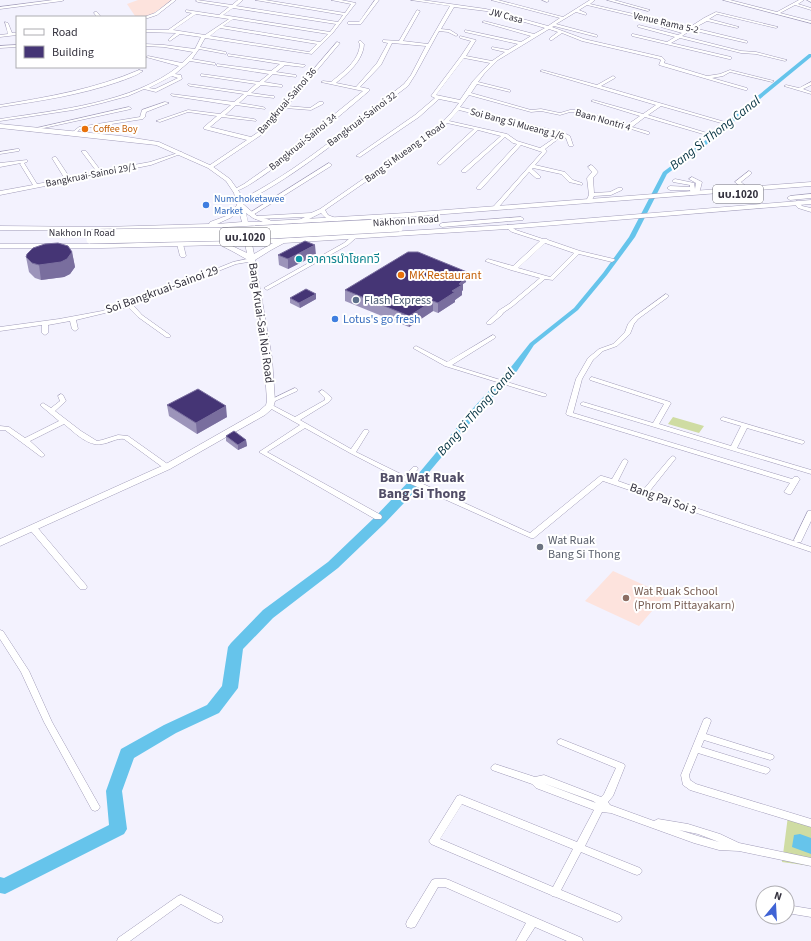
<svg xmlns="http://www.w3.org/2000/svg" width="811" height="941" font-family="'Source Sans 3','Noto Sans Thai',sans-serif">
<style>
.education{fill:#fde3dd}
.green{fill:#cfdca3}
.water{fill:#66c4eb}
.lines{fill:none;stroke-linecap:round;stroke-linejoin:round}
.canal{fill:#66c4eb;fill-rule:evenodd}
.river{fill:#66c4eb;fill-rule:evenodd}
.minor-casing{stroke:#a19cb9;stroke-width:1}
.major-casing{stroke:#a19cb9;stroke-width:1}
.minor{fill:#fff;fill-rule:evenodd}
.major{fill:#fff;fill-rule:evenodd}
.major-bridge-casing{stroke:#a19cb9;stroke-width:8;stroke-linecap:butt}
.major-bridge{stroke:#fff;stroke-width:7}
.wall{fill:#9c94ba}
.shaded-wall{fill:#796e9e}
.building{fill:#453575;stroke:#796e9e}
.food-dot{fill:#e8710a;stroke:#fff;stroke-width:1.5}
.shop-dot{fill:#3f7fe0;stroke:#fff;stroke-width:1.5}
.culture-dot{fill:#0f9aa8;stroke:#fff;stroke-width:1.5}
.service-dot{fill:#5c6f8a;stroke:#fff;stroke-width:1.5}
.worship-dot{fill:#6b7280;stroke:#fff;stroke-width:1.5}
.education-dot{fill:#8d6e63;stroke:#fff;stroke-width:1.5}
.labels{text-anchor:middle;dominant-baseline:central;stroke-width:4;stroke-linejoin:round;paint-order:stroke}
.far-street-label{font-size:10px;fill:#34323e;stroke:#fff}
.far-food-label{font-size:10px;fill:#c56008;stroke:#fff;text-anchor:start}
.far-shop-label{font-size:10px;fill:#366cbe;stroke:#fff;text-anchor:start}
.shield{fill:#fff;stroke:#717078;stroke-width:1}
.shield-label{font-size:11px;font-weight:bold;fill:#34323e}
.culture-label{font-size:12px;fill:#0d838f;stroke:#fff;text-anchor:start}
.food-label{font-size:12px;fill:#c56008;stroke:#fff;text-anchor:start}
.street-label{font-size:12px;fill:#34323e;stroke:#fff}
.service-label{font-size:12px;fill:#4e5e75;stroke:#fff;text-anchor:start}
.shop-label{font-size:12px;fill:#366cbe;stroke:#fff;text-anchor:start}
.worship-label{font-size:12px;fill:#5b616d;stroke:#fff;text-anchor:start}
.education-label{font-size:12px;fill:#785e54;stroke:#fff;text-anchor:start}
.water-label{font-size:13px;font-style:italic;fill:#043241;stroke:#fff}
.quarter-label{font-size:14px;font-weight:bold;fill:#514d66;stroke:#fff}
</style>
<rect width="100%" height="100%" fill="#f3f2fe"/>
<path class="education" d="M138 0H173L151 15 142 17 135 16 127 4Z
M613 571 666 595 639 626 585 601Z"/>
<path class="green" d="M673 417 704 426 699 433 668 424Z
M788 816 811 822V866L782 862Z"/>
<path class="water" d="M800 834 811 838V854L792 847 794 835Z"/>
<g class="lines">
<path class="canal" d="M809 54H811V57L743 113 722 133 667 174 635 237 607 275 578 310 534 345 517 371 481 410 420 483H414L413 481 414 479 475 406 511 367 530 343 574 308 603 273 629 237 663 172 718 131 739 111Z"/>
<path class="river" d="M417 477 422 478 424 481 422 484 385 523 338 568 273 618 243 649 238 688 219 713 176 733 134 758 122 791 127 829 124 834 11 891 5 894 0 893V877L4 878 109 825 106 791 121 749 164 725 207 705 222 686 228 647 231 643 263 610 328 562 375 517 412 478Z"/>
<g class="minor-casing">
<path id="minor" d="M53 0H64L62 1 0 9V7Z
M172 0H176L157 15 145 19V17H144L155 13Z
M197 0 232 5 238 0H243L236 6 338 22 343 15 255 0H265L345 13 351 4 331 0H341L356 3 332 34 312 54 205 38 200 47 226 52V54L199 49 192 59 215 63V65L190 61 175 74 181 75 182 79 156 92 144 89 128 96 102 103 73 110 0 121V119C57 110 133 103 179 66L146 57 148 56 182 63 193 52 164 47 145 46V44L164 45 195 49 201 37 180 34 170 41 168 40 169 39 176 33 145 32V30H168L192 13 186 12V10L219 15 229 7 198 2 196 1ZM233 8 336 24 330 32 223 15ZM196 14 229 19 205 35 173 30ZM233 19 328 34 320 42 223 26ZM220 28 317 44 309 52 210 36ZM172 76 178 78 155 89 149 88Z
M375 0H379L361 24H348V22H359Z
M411 0H422L486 9 548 26 560 18 491 0H498L563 17 590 0H595L590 4 690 27 704 18 716 12 778 27 776 28 717 14 709 19 739 27 737 28 707 21 694 28 747 41V43L691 30 682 36 741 51 756 52 787 60 785 61 756 54 741 53 680 38 671 43 731 57V59H729L632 36V34H633L667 42 675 37 638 27 637 26 639 25 678 35 682 33 661 27 663 26 685 31 687 29 587 5 579 10 586 13V15L576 12 556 24 597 35V37L554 26 552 27 584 39 662 57 665 60 664 63 707 76 720 74 730 70 774 81 772 82 730 72 723 76 712 78 747 88V90H745L659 65 661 60 659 59 582 41 562 33 552 40H550V38L558 32 549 29 498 60 484 74 478 82 510 90V92L477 84 471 93 531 110 541 109 560 113 570 110H578L627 125 640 116 591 101 593 100 643 114 656 105 540 71 542 70 597 85 613 76 615 77V78L601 86 725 122 721 123 661 106 648 115 707 133 703 134 645 117 632 127 649 132V134H647L578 112H570L560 115 541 111 531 112 469 95 460 107 564 133 570 136 573 145V146H569L566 138 562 136 545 149 547 151 535 165 565 172 573 180 582 183V185L569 182 561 174 533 168 532 169 540 176V178H536L529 172 497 209H493V207L542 152 521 145 481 189H477V187L517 144 513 143 505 137 466 172H462V170L501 136 478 130 440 165 437 163 438 162 474 129 447 123 442 129 325 210 328 215 338 219V221C331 222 325 218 321 213L299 224 296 222 297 221 305 217 255 219 254 218 257 216 311 213 320 209 438 127 452 112 459 103 439 99 419 117 360 157 356 156 415 115 435 98 431 96 461 56 471 41 460 38V36L476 40 466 56 492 61 505 52 492 49V47L508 50 518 44 465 32V30L521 42 531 36 482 22 484 21 534 34 545 28 486 11 454 7 441 29 450 30 458 35 456 36 448 32 439 31 415 75 408 86C355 126 301 174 242 203H238V201C297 172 352 124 404 84L411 75 426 46 392 43 381 65 360 87 369 89V91C350 107 251 192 234 191L233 190 244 184 278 160 363 91 321 82 323 81 331 82C343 72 359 61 360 44L358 42 359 41H361L364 44C363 61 348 73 336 83L356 87 377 63 388 43 383 42V40L399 41 417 10 420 11 403 41 428 44 450 6ZM464 58 490 63 473 81 460 100 436 95ZM459 110 559 135 540 148 517 141 507 134 449 121Z
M542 0H548L549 1 547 2Z
M607 0H614L650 10 648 11Z
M723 0H730L777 12 799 0H804L798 4 811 8V10L795 5 780 13 811 21V23Z
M807 0H811V2Z
M95 12H97L101 17H97L94 13Z
M5 22 8 23 12 33H17V35L0 37V35L8 34Z
M337 42 340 43 287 106 310 108 319 102H323V104L311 110 285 108 264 133 212 168 207 167 247 140 204 129V127L217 116 188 112 160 122 156 121 188 110 220 114 231 105 173 96 171 95V94L234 102 244 94 190 86 188 85V84L247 92 256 84 203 76H201V74L259 82 269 74 219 66H217V64L271 71 280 64 230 56H228V54L305 65V66L303 67 285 65 276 72 296 75V77L273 74 264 82 282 85V87L261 85 251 93 272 96H274V98L248 95 239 103 263 107 265 108V109L236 105 225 115 254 119 256 120V121L222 117 210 127 251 137 260 131Z
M17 45V47L0 48V46Z
M139 70 143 71C136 76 126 79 118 82 80 95 40 101 0 107V105C48 97 95 89 139 70Z
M811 82V85L803 89 811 92V94L784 86 786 85 799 88Z
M165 102 169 103 146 112 145 117 143 119 80 129 74 135 70 134 79 127 140 117 142 110Z
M129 107 131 108V109L30 131 28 130Z
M17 149H19V151L0 154V152Z
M82 151H86L101 171 150 162 181 152 183 153 151 165 0 195V191L33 185 20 164 21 163 0 167V163L27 160V162L24 163 37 184 65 179 52 158 54 157H56L70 178 97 172 82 152Z
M329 163 332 165 331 166 253 215H249L248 214Z
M591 165 593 166 598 172 593 178 594 193 610 192 618 188H622V190L611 195 594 196 591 202H587L586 201 589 195 587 178 592 172 588 167Z
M749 171 751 172V174L741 182 749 189 746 191 735 182Z
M692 177 702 182 699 194H691L690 190H670L667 188 670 186 690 187V185L673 182 672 181 675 179 694 183 695 189 696 183 689 179Z
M797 201 799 202 802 206 811 208V212L798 208 794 203Z
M508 225 516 230 543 239H547L548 240 580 251 614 259 615 260 612 262 579 254 553 280 545 279 513 306 503 313 502 315 491 324H487L486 323 487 322 497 313 498 311 509 304 540 278 511 270 485 261 488 259 513 266 540 241 512 232 505 227ZM545 243 574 253 550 277 518 268Z
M355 234 358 236 348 245 269 289 267 290 264 288 344 243Z
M180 242 183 244 186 256 185 257H181L180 256 177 244Z
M252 258 254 259V261L236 264 133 305 142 315 170 335 171 336 170 337H166L138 317 128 307 105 313 76 320 78 329 75 331 72 329 70 321 48 325V333L45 335 42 333V325L0 331V327L59 319 102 311 146 297 233 262Z
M666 294 669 296 668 297 638 319 634 324 630 334 617 346 603 351 593 360 582 379 573 413 792 479 794 477H798L800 479 791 494H788L784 492 790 483 567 415 566 414 576 379 588 358 599 349 613 344 625 332 628 324 634 317Z
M493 335 495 336 496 337 495 338 452 365 546 394 547 395 546 396H542L445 366 413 348 416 346 418 347 447 362Z
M592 377 670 402 671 403 659 424 731 446 741 426 721 420 720 419 723 417 804 441 805 442 804 443 802 444 747 428 737 448 811 470V474L581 405 580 404 583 402 653 423 664 404 590 380 589 379 590 378Z
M295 388 297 389 298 390 297 391 273 402H269L268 401Z
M322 390 324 391 332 398 329 402 300 420 351 449 364 430H368L369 431 356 452 405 476 413 467H417L418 469 410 478 530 533 600 476H602L612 479 623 460 625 459 628 461 618 481 643 490 671 457 673 456 676 458 649 492 811 547V552L603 481 534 538H531L404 481 350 453 305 428 267 452 381 515 382 517 381 519H375L259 452 300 425 268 407 267 406 268 405H272L295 417 325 400V398L319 392Z
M61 394 63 395 66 401 55 411 81 431 97 441 102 440 118 435 128 436 169 465 170 467 169 469H165L124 439C116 438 110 443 102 444 88 447 74 432 64 424L30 441 44 454 45 455 42 457 40 456 5 430H0V426L9 427 25 438 59 421 40 405 43 403 51 408 60 401 58 396Z
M808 511H811V521L801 542H795L794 540Z
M30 526H36L86 585 87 587 86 589H80L30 530 29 528Z
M0 630 3 631 29 671 52 722 100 807 98 810 95 811 92 810 44 722 21 672 0 639Z
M707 718 710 719 711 721 706 734 773 755 774 757 773 759 770 760 704 740 701 747 769 768 770 770 769 772 766 774 698 753 689 775 690 780 696 784 811 819V827L690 790 683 785 681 775 703 721 704 719Z
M561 739 624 764 625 766 613 796 608 802 610 805 654 821 658 819 688 824 720 834 739 843 811 858V866L739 851 719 850 694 843 611 813 602 812 585 846 640 868 642 871 640 874 637 875 634 874 581 852 561 890 620 915 622 918 620 921 617 922 556 897 552 896 551 895 431 844 429 841 431 838 457 796 460 795 577 842 594 810 536 788 532 784 492 770 491 768 492 766 495 764 535 777 544 775 601 797 604 794 616 768 558 744 557 742 558 740ZM543 783 593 801 596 803ZM462 804 573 849 553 887 440 839ZM679 830 698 834 719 842 698 836Z
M435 879H446L449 880 582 938 583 941H567L535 927 526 941H516L526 923 445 887H438L415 927 411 928 407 927 406 924 407 921 432 880Z
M181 895 222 916 223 919 222 922 218 923 214 922 181 904 130 941H117L118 938 178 896Z
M787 905 811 909V917L787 913Z"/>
</g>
<g class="major-casing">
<path id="major" d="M0 124 121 136 159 142 212 166 230 179 240 193 243 204 257 216 270 220 271 221 406 213 811 182V186L406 217 249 226 252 240 507 225 811 200V204L507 229 284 243 271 250 255 260 272 358 275 401 273 408 265 415 170 469 0 546V539L164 465 259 411 266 405 267 401 264 358 248 260 232 251 220 245 102 248H0V244H102L245 240 242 227 102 231 0 230V226L102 227 209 224 210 222 226 216 237 205 234 193 226 181 208 168 156 145 0 128ZM239 211 242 222 217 224 230 218ZM246 213 253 218 263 222H248ZM273 243 254 254 252 244ZM245 244 247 253 230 245Z
M811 194V198L790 200 787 198 790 196Z
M521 217 524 219 523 220 442 227 439 225 442 223Z"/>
</g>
<use href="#minor" class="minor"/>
<use href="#major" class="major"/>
<g class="major-bridge-casing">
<path id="major-bridge" d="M91 233 228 231 397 222
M90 240 236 237 399 228"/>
</g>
<use href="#major-bridge" class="major-bridge"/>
</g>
<path class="wall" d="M72 252 75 267 70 274 64 277 41 280 35 278 29 272 26 257Z
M278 255H316L288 269 279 265Z
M466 282 463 284V290L462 291V295L455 300V302L438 313 433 311 409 327 345 301V290Z
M290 298 316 299 300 308 290 303Z
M167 405 227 417 197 434 169 416Z
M226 436 246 440 247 446 238 450 226 441Z"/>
<path class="shaded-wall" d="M315 245 316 255 288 269V259Z
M72 252 75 267 70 274 64 277 41 280 39 265Z
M467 272 466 282 463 284V290L462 291V295L455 300V302L438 313V303L452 291 459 278Z
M316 294V299L300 308 299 303Z
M433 301V311L409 327V316Z
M226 406 227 417 197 434 196 423Z
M246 440 247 446 238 450V445Z"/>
<path class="building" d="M305 241 315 245 288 259 278 255Z
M58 243 68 246 72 252 67 259 61 262 39 265 32 263 26 257 27 254 33 248 45 244Z
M408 252H418L467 272 459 278 463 280 459 284 462 285 452 291 455 292 438 303 433 301 409 316 345 290Z
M306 289 316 294 299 303 290 298Z
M198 389 226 406 196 423 167 405Z
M234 431 246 440 238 445 226 436Z"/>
<g class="food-dot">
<circle cx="85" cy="129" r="4"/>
<circle cx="401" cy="275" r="4"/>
</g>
<g class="shop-dot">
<circle cx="206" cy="205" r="4"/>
<circle cx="335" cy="319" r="4"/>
</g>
<circle class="culture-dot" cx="299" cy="259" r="4"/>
<circle class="service-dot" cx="356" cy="300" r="4"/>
<circle class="worship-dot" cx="540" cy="547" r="4"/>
<circle class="education-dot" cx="626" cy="598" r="4"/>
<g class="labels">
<g class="far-street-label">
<text transform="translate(506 16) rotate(15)">JW Casa</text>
<text transform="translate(666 23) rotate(13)">Venue Rama 5-2</text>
<text transform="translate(287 101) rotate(-49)">Bangkruai-Sainoi 36</text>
<text transform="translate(362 119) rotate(-37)">Bangkruai-Sainoi 32</text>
<text transform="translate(603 120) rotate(16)">Baan Nontri 4</text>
<text transform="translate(517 124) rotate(15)">Soi Bang Si Mueang 1/6</text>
<text transform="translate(303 142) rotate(-39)">Bangkruai-Sainoi 34</text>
<text transform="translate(405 152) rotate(-36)">Bang Si Mueang 1 Road</text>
<text transform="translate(91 175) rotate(-11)">Bangkruai-Sainoi 29/1</text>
<text transform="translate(406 221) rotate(-4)">Nakhon In Road</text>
<text x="82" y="233">Nakhon In Road</text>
</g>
<g class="far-food-label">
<text x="93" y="129">Coffee Boy</text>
</g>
<g class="far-shop-label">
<text x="214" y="199">Numchoketawee<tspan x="214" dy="12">Market</tspan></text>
</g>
<g class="shield">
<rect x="713" y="185" width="50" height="18" rx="3"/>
<rect x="220" y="228" width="50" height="18" rx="3"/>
</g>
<g class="shield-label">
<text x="738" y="194">นบ.1020</text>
<text x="245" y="237">นบ.1020</text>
</g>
<g class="culture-label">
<text x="307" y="259">อาคารนำโชคทวี</text>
</g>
<g class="food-label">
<text x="409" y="275">MK Restaurant</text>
</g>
<g class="street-label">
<text transform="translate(162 290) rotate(-20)">Soi Bangkruai-Sainoi 29</text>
<text transform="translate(261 323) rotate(82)">Bang Kruai-Sai Noi Road</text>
<text transform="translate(663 499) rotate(20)">Bang Pai Soi 3</text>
</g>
<g class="service-label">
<text x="364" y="300">Flash Express</text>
</g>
<g class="shop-label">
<text x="343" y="319">Lotus's go fresh</text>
</g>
<g class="worship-label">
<text x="548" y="540">Wat Ruak<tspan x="548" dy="14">Bang Si Thong</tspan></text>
</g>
<g class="education-label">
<text x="634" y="591">Wat Ruak School<tspan x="634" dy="14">(Phrom Pittayakarn)</tspan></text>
</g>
<g class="water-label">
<text transform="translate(715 133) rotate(-38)">Bang Si Thong Canal</text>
<text transform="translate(476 412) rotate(-49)">Bang Si Thong Canal</text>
</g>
<g class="quarter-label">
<text x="422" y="478">Ban Wat Ruak<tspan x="422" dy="16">Bang Si Thong</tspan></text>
</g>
</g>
<rect x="16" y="16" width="130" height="52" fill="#ffffff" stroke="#aeadb2"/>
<rect x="24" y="29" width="20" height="6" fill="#ffffff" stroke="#aeadb2"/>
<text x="52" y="36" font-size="12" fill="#34323e">Road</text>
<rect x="24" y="46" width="20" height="12" fill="#453575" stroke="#aeadb2"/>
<text x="52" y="56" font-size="12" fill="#34323e">Building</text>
<g transform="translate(775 905) rotate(18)"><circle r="19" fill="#ffffff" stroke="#aeadb2"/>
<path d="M0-3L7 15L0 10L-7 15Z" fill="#3f63d5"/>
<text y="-6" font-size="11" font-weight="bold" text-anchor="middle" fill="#34323e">N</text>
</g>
</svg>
